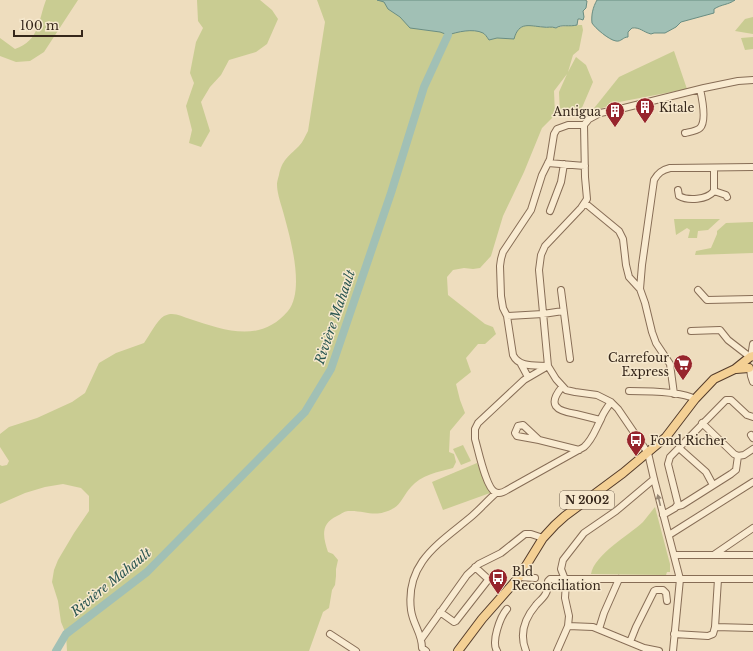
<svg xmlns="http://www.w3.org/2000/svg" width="753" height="651" font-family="'Libre Baskerville',serif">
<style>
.green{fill:#c9cc92}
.water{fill:#a1c0b5;stroke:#698d82}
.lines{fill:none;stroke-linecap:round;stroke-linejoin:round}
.river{stroke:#a1c0b5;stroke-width:8}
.minor-casing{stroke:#876d56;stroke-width:8}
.major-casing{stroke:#543c2b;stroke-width:10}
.minor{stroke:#f9ebd1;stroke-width:6}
.major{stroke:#f4d094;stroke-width:8}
.oneway{fill:#988976}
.labels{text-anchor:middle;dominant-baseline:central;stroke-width:3;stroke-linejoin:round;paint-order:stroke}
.shield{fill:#f6e8cd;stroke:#706150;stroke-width:1}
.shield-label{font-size:11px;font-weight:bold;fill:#36271b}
.poi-label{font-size:12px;fill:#36271b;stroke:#f6e8cd;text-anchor:start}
.water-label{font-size:13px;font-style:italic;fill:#2a5651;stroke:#f6e8cd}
</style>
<rect width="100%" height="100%" fill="#eeddbe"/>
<path class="green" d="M46 0H78L44 52 30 61 16 62 0 56V38L15 49C40 40 38 21 46 0Z
M197 0H260L272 10 278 19 267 44 256 52 229 60 221 75 210 87 201 102 210 131 201 147 189 143 192 130 186 106 194 83 190 73 196 42 203 28 198 21Z
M317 0H377L384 2 391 11 417 29 440 32 448 35C457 32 473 28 483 33 485 34 487 37 489 40L497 38 514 39C519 21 528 26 543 27 548 28 551 26 556 28 560 26 576 25 582 25L583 30 579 50 573 55 568 72 576 57 586 65 593 82 581 110 560 115 559 92 567 74 554 91 555 115 542 128 524 172 503 216 491 256 480 268 473 269 464 268 453 270 447 277 448 295 485 324 493 327 496 334 485 344H478L466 358 471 372 456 384 460 400 465 413 450 431 449 452 454 454 456 462 453 468C438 472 421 475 411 487 405 493 401 504 394 508 375 519 366 510 348 511 345 511 341 514 337 516 320 524 323 537 328 552L333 554 338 560 336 569V576L335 585 332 590 329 608 323 612 309 651H67L66 634 61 622 58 601 52 582 54 570 58 560 74 533 89 511V496L81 488 63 484 45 487 25 493 0 504V465L2 466 7 465 9 461 0 447V434L9 427 37 418 72 402 85 393 99 363 116 353 144 343C149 336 157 320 164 316 173 311 181 316 190 319 224 330 260 344 288 311 306 289 289 233 282 208 280 201 277 192 277 184 277 182 278 178 279 175 282 160 288 157 299 146 303 142 305 136 308 131L325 22Z
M753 17V34L735 31 745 19Z
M753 37V49L745 50 741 38Z
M674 51 687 89 619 102 591 112 619 77Z
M674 219H720L708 230 698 231 697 238H688L690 230 687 228 676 235Z
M753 222V253L695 255 696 251 711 248 717 234V231L726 223Z
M463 445 471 461 461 465 453 449Z
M477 463 490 493 443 510 432 482Z
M655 507 670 564V572H667L666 575 591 574C595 554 628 536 643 522 647 517 651 512 655 507Z"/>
<path class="water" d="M377 0H585L587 1 586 8 583 11 584 17 583 20 580 19H578L577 25C570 27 561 24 556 28 551 26 548 28 543 27 529 26 519 21 514 39L497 38 489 40C487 37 485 34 483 33 473 28 457 32 448 35L440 32 410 28 400 17 388 9 384 2Z
M597 0H735C728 5 722 4 714 9V13L681 22 676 27 665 33H654L651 34C643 32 640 27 632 28L628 32V37C623 37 621 42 616 41 609 40 595 28 592 23 591 15 593 7 597 0Z"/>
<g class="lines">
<path class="river" d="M56 651 66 634 147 572 305 412 331 369 391 193 424 87 448 35"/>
<g class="minor-casing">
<path id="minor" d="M685 133C689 132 697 131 700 128 707 121 702 98 700 89
M548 163 585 166
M678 190 679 196C688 201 707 200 714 191V168
M714 191 726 195 727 197
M585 203 619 231 623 239 626 265 629 277 640 289
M550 211 561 182 564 164
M561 290 570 359
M698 290 707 300 753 299
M507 316 543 314 563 311
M691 331 720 330 728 340 750 357
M751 357 753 344
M521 364 528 377
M548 366 524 380 478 423 475 429V439C478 449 486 488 495 492 499 494 504 492 507 490L584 447C593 439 595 430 601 419 603 413 607 408 611 402
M548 366C536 365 519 368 513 355L507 316 503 308 501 296 500 266 501 259 503 252 531 210 542 175 550 159 554 134 557 129 568 125H584
M750 369 751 376 753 382
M562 387C547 405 556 411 576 414 584 416 592 418 600 420
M629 391C646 391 681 391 695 399
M674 394 670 364 656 343 652 332 645 303 640 289 642 265 654 180C658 173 662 170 670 168L753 167
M702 423 734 454 738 456
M751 435 753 438
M539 440 517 436 515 433 518 426 523 425 539 440 579 450
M679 448 706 472 713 485
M678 506 682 505 731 474 736 470 738 456 744 455 753 449
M663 515 675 508 678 504 668 464 670 457 726 400H731L747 415 753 417
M669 535 753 482
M715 554 753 528
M674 555H753
M519 577 535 578
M440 612 454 622 456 621 488 580 487 578 475 567
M568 626 593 627 644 648 659 651
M715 627 753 628
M599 629 604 613 619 579
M330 634 356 651
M674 634 708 636 713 634 715 627 718 579
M422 638 467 575 479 564 501 553 525 534H531L543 538
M630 642 636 627 654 591 656 590H663L666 593 667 601
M426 651 422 648C422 633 413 625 411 610 405 562 440 543 472 516 480 509 488 500 496 493
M497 651C491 642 500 617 507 609
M526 651C519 634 525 618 536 605 539 601 544 598 546 593 548 590 548 585 548 581L550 579H753
M557 651 568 626 569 616 565 598 566 582 561 569 563 560 584 533 616 511 654 479
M673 651 680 579 654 479 648 453 618 409 611 402 597 395 575 392 566 390 556 379 548 366 539 270 541 255 545 246 581 208 587 199 585 177 584 125 589 119 600 113 616 110 704 88 738 81 753 80"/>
</g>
<g class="major-casing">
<path id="major" d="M736 369 749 368
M458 651 482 619 519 577 543 538 555 525 565 516 623 473 666 437 695 399 714 379 735 369 750 357 753 356"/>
</g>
<use href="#minor" class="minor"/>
<use href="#major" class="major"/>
</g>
<defs><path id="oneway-solid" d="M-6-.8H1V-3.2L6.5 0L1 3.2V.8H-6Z"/></defs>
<use class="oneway" href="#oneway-solid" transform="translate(659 500) rotate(-104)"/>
<defs>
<g id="building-pin" transform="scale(1)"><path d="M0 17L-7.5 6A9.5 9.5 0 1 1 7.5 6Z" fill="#97252d" stroke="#f6e8cd"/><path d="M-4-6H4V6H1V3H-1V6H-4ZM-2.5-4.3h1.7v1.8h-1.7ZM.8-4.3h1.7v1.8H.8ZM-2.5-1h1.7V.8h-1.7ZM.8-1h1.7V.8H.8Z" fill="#fff"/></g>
<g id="supermarket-pin" transform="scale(1)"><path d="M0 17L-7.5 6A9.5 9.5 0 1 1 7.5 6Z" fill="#97252d" stroke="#f6e8cd"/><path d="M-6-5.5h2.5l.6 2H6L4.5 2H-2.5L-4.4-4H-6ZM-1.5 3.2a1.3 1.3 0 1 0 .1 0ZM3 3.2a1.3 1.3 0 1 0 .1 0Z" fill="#fff"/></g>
<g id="bus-pin" transform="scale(1)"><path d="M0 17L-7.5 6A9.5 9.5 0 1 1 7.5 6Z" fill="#97252d" stroke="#f6e8cd"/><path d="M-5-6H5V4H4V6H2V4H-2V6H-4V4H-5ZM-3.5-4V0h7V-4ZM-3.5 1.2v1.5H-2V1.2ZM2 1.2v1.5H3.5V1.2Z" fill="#fff"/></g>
</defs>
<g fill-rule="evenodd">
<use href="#building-pin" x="645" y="107"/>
<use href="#building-pin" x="615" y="111"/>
<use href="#supermarket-pin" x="683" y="364"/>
<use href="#bus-pin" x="636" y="440"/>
<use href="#bus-pin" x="498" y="578"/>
</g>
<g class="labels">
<rect class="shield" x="560" y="491" width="54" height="18" rx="3"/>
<g class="shield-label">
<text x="587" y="500">N 2002</text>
</g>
<g class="poi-label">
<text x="659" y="107">Kitale</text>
<text x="601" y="111" text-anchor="end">Antigua</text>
<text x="669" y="357" text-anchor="end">Carrefour<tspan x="669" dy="14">Express</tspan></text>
<text x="650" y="440">Fond Richer</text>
<text x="512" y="571">Bld<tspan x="512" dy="14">Reconciliation</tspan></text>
</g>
<g class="water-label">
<text transform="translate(335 317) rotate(-71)">Rivière Mahault</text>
<text transform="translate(111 582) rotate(-39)">Rivière Mahault</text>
</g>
</g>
<path d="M14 30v6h68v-6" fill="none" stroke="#36271b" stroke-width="2"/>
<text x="20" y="30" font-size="12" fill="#36271b" stroke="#f6e8cd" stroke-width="3" paint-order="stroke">100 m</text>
</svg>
